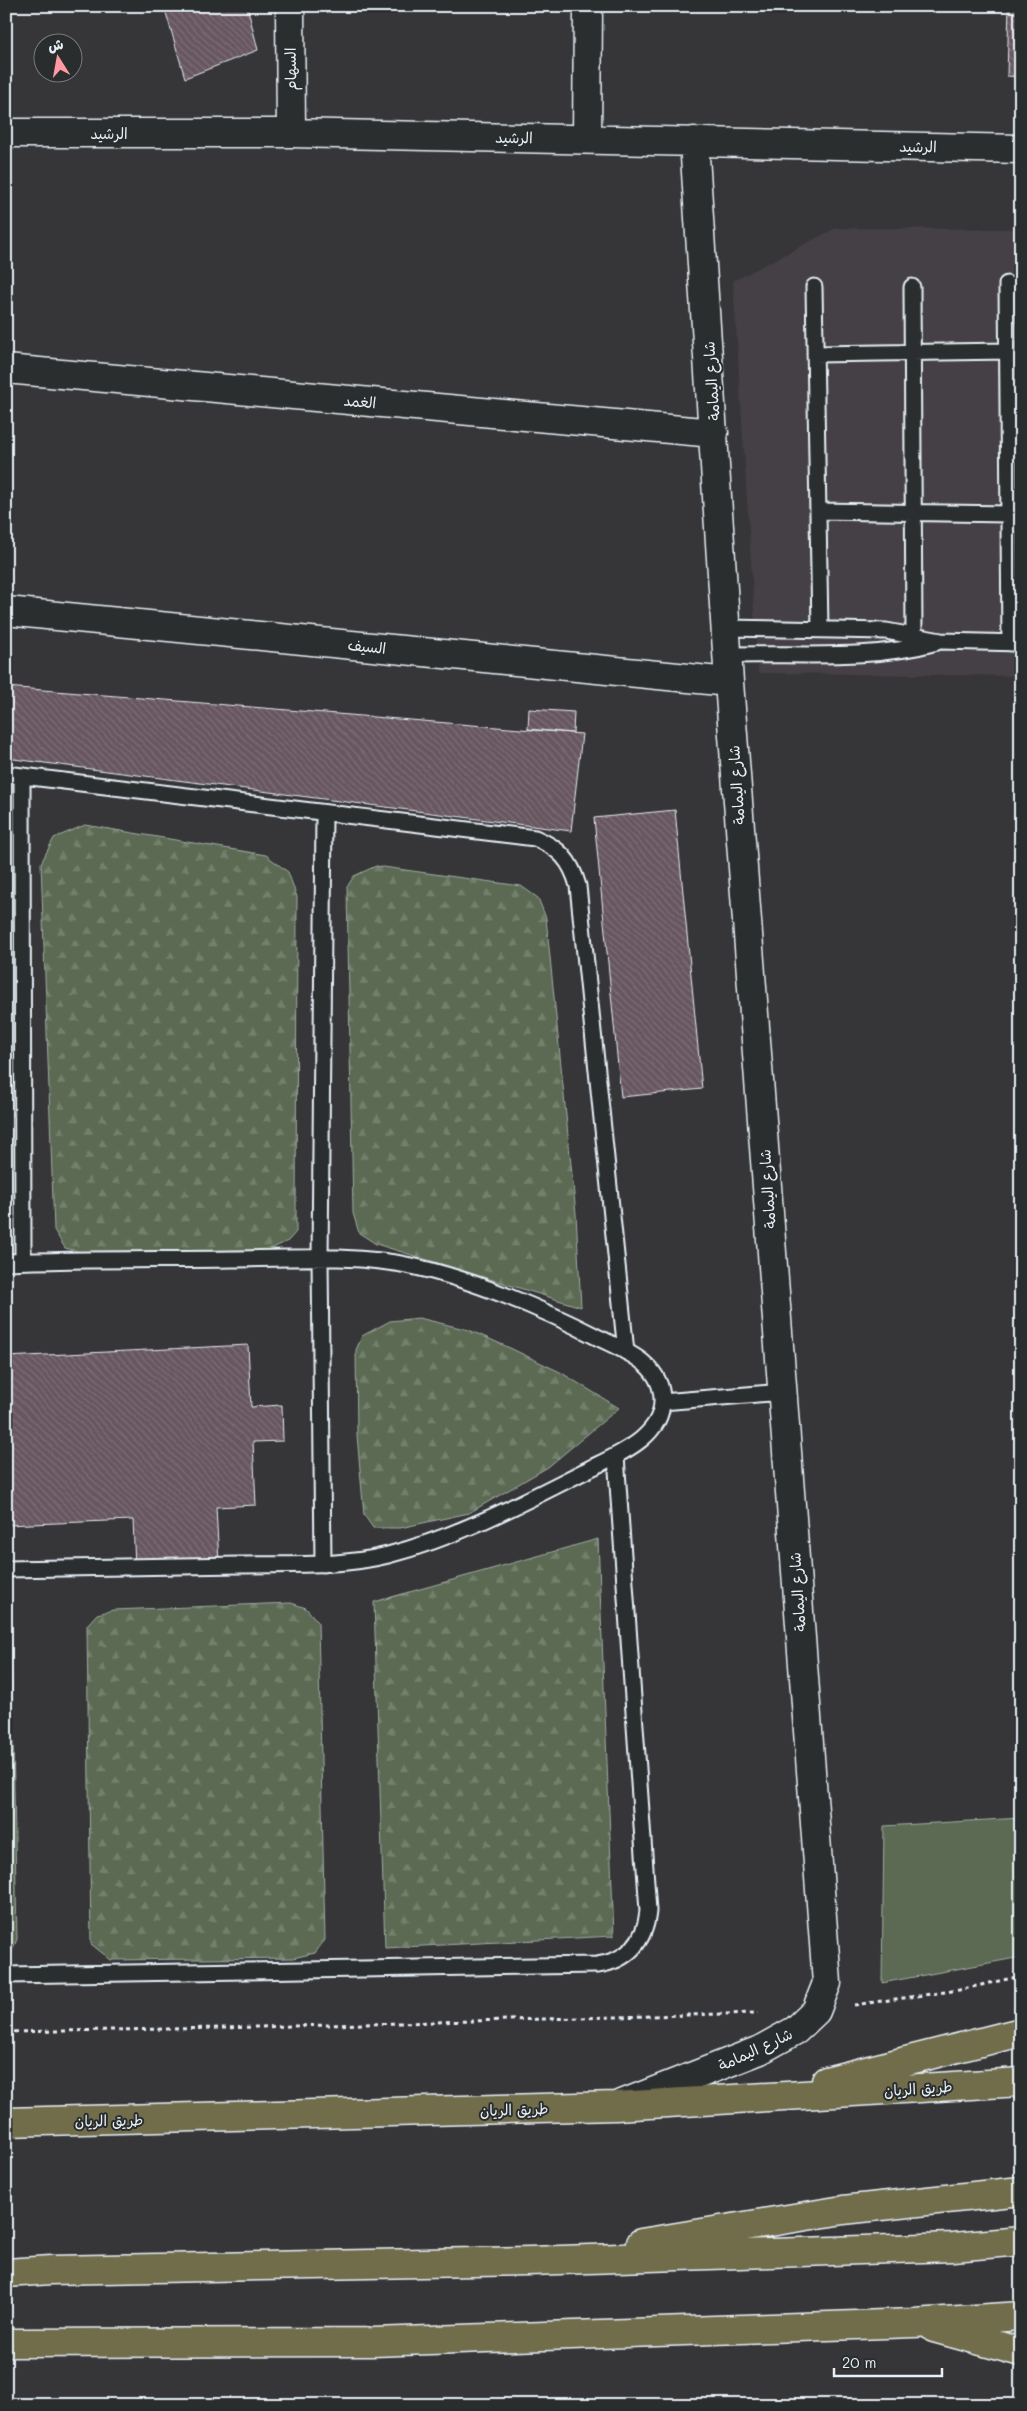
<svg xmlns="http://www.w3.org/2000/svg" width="1027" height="2411" font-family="Mali,'Playpen Sans Arabic',sans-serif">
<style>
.built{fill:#453f44}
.grass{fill:#5b6b53;stroke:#a2aea6}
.forest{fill:url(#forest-firs);stroke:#a2aea6}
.building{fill:url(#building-back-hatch);stroke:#e8f1f8}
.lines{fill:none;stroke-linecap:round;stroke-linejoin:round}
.lane-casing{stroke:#e8f1f8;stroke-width:19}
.street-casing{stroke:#e8f1f8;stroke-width:31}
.highway-casing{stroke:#e8f1f8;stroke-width:31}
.path{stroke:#e8f1f8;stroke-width:3;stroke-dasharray:4 4;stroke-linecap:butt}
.lane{stroke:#2a2d2e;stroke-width:15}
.street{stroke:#2a2d2e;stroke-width:28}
.highway{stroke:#716d4b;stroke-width:28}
.labels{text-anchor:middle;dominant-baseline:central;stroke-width:4;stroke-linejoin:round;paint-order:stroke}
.street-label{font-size:15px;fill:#e8f1f8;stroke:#2a2d2e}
</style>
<defs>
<pattern id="forest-firs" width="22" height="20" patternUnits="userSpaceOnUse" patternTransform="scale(1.25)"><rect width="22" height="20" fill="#5b6b53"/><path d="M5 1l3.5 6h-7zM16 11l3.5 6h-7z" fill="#73816c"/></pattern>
<pattern id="building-back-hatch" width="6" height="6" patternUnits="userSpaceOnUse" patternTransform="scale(1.25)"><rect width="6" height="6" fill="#67565f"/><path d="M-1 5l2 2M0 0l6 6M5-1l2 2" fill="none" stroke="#7d6f77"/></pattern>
</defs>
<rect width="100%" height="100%" fill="#363538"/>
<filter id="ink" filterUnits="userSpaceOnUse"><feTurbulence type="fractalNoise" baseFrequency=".02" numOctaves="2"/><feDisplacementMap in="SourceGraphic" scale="10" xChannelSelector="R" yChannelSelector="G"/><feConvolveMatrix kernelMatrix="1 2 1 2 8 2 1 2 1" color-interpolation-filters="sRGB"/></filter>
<g filter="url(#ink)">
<path class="built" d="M836 228 1021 229V676L758 673 733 281Z"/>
<path class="grass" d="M1021 1818V1957L882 1983 884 1826Z"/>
<path class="forest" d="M85 825 266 855 288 872 297 897 296 1232 288 1241 264 1252 89 1254 65 1248 54 1230 41 863 54 838Z
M376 866 521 886 538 898 546 918 576 1214 581 1307 376 1244 359 1233 353 1213 347 887 354 876Z
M419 1318 469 1330 510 1348 560 1372 619 1408 548 1467 469 1513 400 1528H373L364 1515 357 1435 356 1350 362 1336 390 1321Z
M598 1539 614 1936 385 1948 374 1602Z
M291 1603 306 1608 318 1622 325 1940 315 1953 293 1958 111 1960 91 1944 87 1625 97 1614 113 1610Z
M6 1630 11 1636 17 1939 10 1956 6 1957Z"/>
<path class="building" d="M164 6H247L258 50 185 78Z
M1009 6H1021V77L1007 76Z
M6 687 582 734 571 831 6 758Z
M529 709 574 712 573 733 528 729Z
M675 810 702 1089 621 1097 594 818Z
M248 1345 251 1407 282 1405 283 1441 253 1442 256 1505 216 1507 219 1563 135 1567 133 1520 6 1525V1357Z"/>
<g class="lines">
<g class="lane-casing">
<path id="lane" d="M1007 284 1010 643
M814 287 820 629
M912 287 914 635
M815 354 1008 351
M818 511 1009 514
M725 628 886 631 941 641 1021 643
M727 655C797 653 869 661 937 642
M6 774 535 838C559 848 571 860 578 886L626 1352
M22 776 23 1261
M6 1262C82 1259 157 1260 233 1259 292 1258 359 1254 416 1267 473 1280 543 1309 595 1336 622 1350 662 1362 662 1400 663 1439 612 1457 583 1472 520 1504 457 1537 388 1555 341 1567 288 1564 240 1565 162 1567 84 1568 6 1569
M662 1402 782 1392
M323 1564 320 1258 324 814
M6 1975 597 1965C627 1961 645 1942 648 1911L616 1456"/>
</g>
<g class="street-casing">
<path id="street" d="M290 6 291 133
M6 133H291L1021 149
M587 139 588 6
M6 369 714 433
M6 611 729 682
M622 2104 760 2050 796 2030 816 2011 827 1983 729 682 694 141"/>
</g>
<g class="highway-casing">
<path id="highway" d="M826 2081 1021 2032
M6 2122 616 2106 1021 2082
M641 2243 843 2210 1021 2191
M6 2273 51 2270 529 2261 953 2247 1021 2241
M934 2328 1021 2352
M6 2343 373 2342 914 2323 1021 2316"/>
</g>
<path class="path" d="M854 2005 959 1990 1021 1976
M6 2032 222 2028 758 2013"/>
<use href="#lane" class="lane"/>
<use href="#street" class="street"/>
<use href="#highway" class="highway"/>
</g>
</g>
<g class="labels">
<g class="street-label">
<text transform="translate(290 69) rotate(-91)">السهام</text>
<text x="109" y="133">الرشيد</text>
<text transform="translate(514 137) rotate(1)">الرشيد</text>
<text transform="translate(918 146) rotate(1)">الرشيد</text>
<text transform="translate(711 381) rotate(-94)">شارع اليمامة</text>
<text transform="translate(360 401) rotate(5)">الغمد</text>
<text transform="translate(367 646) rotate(6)">السيف</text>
<text transform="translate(736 785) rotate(-94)">شارع اليمامة</text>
<text transform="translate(767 1189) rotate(-94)">شارع اليمامة</text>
<text transform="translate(797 1592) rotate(-94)">شارع اليمامة</text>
<text transform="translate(755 2049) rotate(-25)">شارع اليمامة</text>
<text transform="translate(918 2088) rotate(-4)">طريق الريان</text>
<text transform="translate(514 2109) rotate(-2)">طريق الريان</text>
<text transform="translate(109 2120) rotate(-1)">طريق الريان</text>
</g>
</g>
<rect width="1027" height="2411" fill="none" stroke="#2a2d2e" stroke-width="25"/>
<rect x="12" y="12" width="1002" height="2386" fill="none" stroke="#e8f1f8" stroke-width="2" filter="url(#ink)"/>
<g transform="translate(58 58) rotate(349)"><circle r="24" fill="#2a2d2e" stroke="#767b7f"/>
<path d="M0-4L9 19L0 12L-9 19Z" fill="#ff9aa2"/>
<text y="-8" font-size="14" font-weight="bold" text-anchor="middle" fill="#e8f1f8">ش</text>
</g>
<path d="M834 2368v8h108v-8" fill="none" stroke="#e8f1f8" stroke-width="2.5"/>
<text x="842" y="2368" font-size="15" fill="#e8f1f8" stroke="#2a2d2e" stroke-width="4" paint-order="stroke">20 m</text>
</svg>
